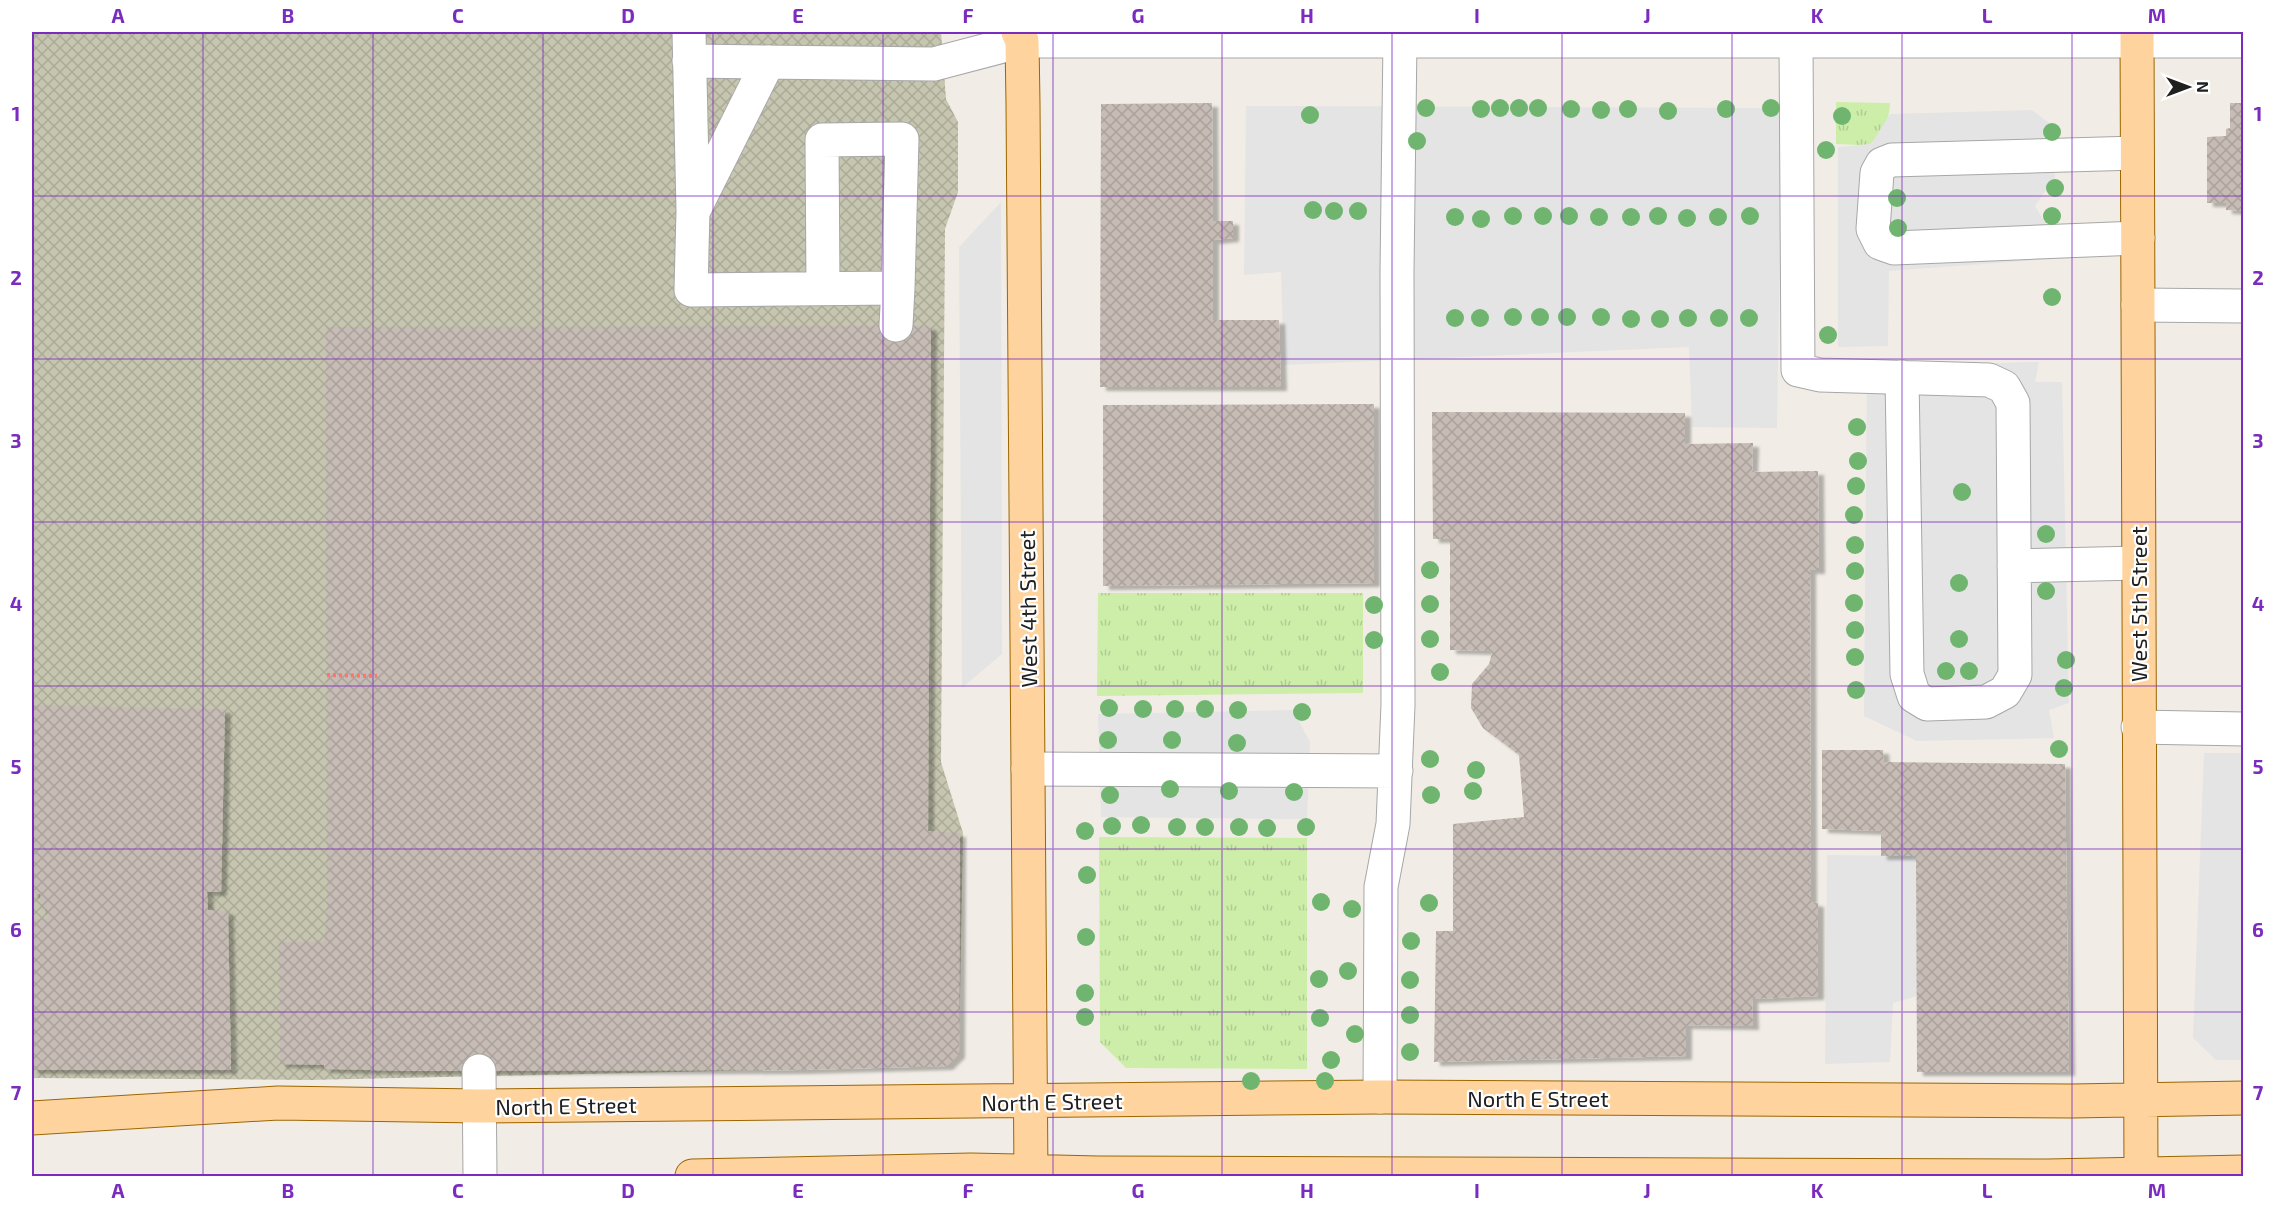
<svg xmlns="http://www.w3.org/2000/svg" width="2275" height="1208" font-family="'Exo 2',sans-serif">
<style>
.construction{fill:url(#construction-cross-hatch)}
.grass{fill:url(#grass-tufts)}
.parking{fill:#e4e4e4}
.building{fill:url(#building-cross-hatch);filter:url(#shadow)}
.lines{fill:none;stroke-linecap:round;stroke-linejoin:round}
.minor-casing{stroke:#a7a7a7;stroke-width:35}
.major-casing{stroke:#9c6600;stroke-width:35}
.path{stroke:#ff7669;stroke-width:4;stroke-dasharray:3 3;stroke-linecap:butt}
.minor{stroke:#fff;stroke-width:33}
.major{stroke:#ffd39d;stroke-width:33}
.tree{fill:#6fb56f}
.grid{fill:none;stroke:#7b2cbf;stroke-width:1.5;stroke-opacity:0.55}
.labels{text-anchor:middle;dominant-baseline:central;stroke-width:4.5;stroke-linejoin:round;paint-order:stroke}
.street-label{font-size:22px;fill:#202020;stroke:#fff}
.neatline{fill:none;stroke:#7b2cbf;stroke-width:2}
.grid-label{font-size:20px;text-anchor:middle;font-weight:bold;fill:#7b2cbf}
</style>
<defs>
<pattern id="construction-cross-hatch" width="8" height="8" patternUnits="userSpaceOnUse" patternTransform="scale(1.5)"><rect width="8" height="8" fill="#c6c6b0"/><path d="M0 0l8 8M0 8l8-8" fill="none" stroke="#aaaa97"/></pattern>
<pattern id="grass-tufts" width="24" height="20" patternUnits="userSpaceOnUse" patternTransform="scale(1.5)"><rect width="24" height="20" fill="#cceea9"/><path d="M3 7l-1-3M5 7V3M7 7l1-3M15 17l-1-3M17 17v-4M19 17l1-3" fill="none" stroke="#afcc91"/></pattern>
<pattern id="building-cross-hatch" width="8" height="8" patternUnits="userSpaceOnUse" patternTransform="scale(1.5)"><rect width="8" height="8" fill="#c6bcb5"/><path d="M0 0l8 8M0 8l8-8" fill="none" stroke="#aaa19b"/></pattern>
<filter id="shadow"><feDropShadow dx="6" dy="4" stdDeviation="1.5" flood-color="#0004"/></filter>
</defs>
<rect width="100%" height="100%" fill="#f1ede6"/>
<path class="construction" d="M32 32H941L946 99 958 122V192L945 229 941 762 963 833 959 1054 947 1066 310 1080 32 1078Z"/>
<path class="grass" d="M1836 102 1890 103C1890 114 1883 142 1870 144 1860 146 1847 144 1836 144Z
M1098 593H1363V693L1097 696Z
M1099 837 1307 838V1069L1126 1068 1100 1042Z"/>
<path class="parking" d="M1246 106 1771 108 1782 116 1777 428 1692 427 1689 347 1284 365 1281 272 1244 275Z
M2032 110 2049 123 2055 177 2035 206 2066 258 1889 271 1888 346 1838 347V147L1871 144 1890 114Z
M1001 202 1002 654 962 688 959 247Z
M2039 362 2035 382H2062L2069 703 2049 710 2054 738 1917 741 1864 716 1867 366Z
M1293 710 1310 742 1307 819 1101 817 1098 714Z
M2204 753H2243V1060H2216L2193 1038Z
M1827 855 1916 856 1917 996 1893 1003 1890 1062 1825 1064Z"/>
<path class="building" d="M1212 103 1213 221H1233V238L1213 240V320H1279L1281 387H1100L1101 104Z
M2230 103H2244V211L2226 210V203H2207V137L2226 136V129L2230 128Z
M931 326 928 831 960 833 959 1054 947 1066 801 1070 413 1071 324 1069V1065L280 1064 279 942 324 941 327 912 326 327Z
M1374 404V583L1103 586V405Z
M1432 412 1685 413V444L1753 443 1752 472 1818 471 1819 570H1810L1811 902 1818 903V996L1752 999 1753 1026 1686 1025V1056L1434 1062 1436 931H1453V824L1524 817 1519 755 1483 728 1471 708 1472 684 1489 664 1492 653 1490 651 1450 650V539H1433Z
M2241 584H2244V627H2241Z
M32 705 225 709 221 892H207L208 910 228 911 231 1070H32V919L48 918 47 910H41L40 894H32Z
M1822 750H1883L1884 762 2065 764 2069 1072H1917L1916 856H1881V831L1822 829Z"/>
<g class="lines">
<g class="minor-casing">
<path id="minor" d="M689 32 693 211 691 290 898 288 902 139 822 140 823 288
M1796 41 1798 370 1820 375 1989 380 2004 387 2013 403 2015 675 2005 692 1986 702 1927 704 1914 696 1907 674 1902 377
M689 61 934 64 1022 41H2244
M2137 153 1892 160 1882 164 1877 173 1873 229 1880 243 1894 248 2138 238
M695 208 768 62
M2138 305 2244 306
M896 325 898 288
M2014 566 2138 563
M2138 727 2244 729
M1028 769 1396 771
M479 1071 480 1176
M1380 1097 1381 887 1393 824 1398 705 1397 272 1400 40"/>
</g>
<g class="major-casing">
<path id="major" d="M1018 32 1022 41 1023 104 1031 1176
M2137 32 2141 1176
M32 1118 278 1103 479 1106 1380 1097 2072 1101 2244 1098
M692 1176 971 1170 1098 1173 2048 1176 2244 1172"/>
</g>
<path class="path" d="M327 675 377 676"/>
<use href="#minor" class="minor"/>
<use href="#major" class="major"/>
</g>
<g class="tree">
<circle cx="1426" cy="108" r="9"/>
<circle cx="1500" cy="108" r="9"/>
<circle cx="1519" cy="108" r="9"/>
<circle cx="1538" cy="108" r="9"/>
<circle cx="1771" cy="108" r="9"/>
<circle cx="1481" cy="109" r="9"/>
<circle cx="1571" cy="109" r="9"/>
<circle cx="1628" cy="109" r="9"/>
<circle cx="1726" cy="109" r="9"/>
<circle cx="1601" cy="110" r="9"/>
<circle cx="1668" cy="111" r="9"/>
<circle cx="1310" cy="115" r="9"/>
<circle cx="1842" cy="116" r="9"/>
<circle cx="2052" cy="132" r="9"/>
<circle cx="1417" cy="141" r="9"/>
<circle cx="1826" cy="150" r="9"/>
<circle cx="2055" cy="188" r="9"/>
<circle cx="1897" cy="198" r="9"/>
<circle cx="1313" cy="210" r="9"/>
<circle cx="1334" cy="211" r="9"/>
<circle cx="1358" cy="211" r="9"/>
<circle cx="1513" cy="216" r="9"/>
<circle cx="1543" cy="216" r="9"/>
<circle cx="1569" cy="216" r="9"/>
<circle cx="1658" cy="216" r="9"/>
<circle cx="1750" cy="216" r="9"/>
<circle cx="2052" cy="216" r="9"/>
<circle cx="1455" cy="217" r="9"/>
<circle cx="1599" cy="217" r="9"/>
<circle cx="1631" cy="217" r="9"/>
<circle cx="1718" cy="217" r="9"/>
<circle cx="1687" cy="218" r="9"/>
<circle cx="1481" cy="219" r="9"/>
<circle cx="1898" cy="228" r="9"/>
<circle cx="2052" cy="297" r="9"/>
<circle cx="1513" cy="317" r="9"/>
<circle cx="1540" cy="317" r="9"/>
<circle cx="1567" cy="317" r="9"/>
<circle cx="1601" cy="317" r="9"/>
<circle cx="1455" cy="318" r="9"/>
<circle cx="1480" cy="318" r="9"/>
<circle cx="1688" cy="318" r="9"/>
<circle cx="1719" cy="318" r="9"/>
<circle cx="1749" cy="318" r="9"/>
<circle cx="1631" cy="319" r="9"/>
<circle cx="1660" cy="319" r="9"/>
<circle cx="1828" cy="335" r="9"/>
<circle cx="1857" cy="427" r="9"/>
<circle cx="1858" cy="461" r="9"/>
<circle cx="1856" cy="486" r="9"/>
<circle cx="1962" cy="492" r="9"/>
<circle cx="1854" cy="515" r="9"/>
<circle cx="2046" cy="534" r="9"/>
<circle cx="1855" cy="545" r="9"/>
<circle cx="1430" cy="570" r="9"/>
<circle cx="1855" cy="571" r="9"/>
<circle cx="1959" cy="583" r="9"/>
<circle cx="2046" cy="591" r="9"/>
<circle cx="1854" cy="603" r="9"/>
<circle cx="1430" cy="604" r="9"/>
<circle cx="1374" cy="605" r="9"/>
<circle cx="1855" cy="630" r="9"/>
<circle cx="1430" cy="639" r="9"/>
<circle cx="1959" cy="639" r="9"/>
<circle cx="1374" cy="640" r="9"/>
<circle cx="1855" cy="657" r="9"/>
<circle cx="2066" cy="660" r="9"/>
<circle cx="1946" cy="671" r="9"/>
<circle cx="1969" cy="671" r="9"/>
<circle cx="1440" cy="672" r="9"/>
<circle cx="2064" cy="688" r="9"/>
<circle cx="1856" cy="690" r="9"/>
<circle cx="1109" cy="708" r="9"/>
<circle cx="1143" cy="709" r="9"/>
<circle cx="1175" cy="709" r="9"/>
<circle cx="1205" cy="709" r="9"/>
<circle cx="1238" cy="710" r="9"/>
<circle cx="1302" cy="712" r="9"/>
<circle cx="1108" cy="740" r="9"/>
<circle cx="1172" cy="740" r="9"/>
<circle cx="1237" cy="743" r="9"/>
<circle cx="2059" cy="749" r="9"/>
<circle cx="1430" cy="759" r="9"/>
<circle cx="1476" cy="770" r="9"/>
<circle cx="1170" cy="789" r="9"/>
<circle cx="1229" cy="791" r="9"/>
<circle cx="1473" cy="791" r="9"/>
<circle cx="1294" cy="792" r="9"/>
<circle cx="1110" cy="795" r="9"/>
<circle cx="1431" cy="795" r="9"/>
<circle cx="1141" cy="825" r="9"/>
<circle cx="1112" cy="826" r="9"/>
<circle cx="1177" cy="827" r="9"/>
<circle cx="1205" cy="827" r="9"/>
<circle cx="1239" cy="827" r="9"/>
<circle cx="1306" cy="827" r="9"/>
<circle cx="1267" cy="828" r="9"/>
<circle cx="1085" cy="831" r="9"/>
<circle cx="1087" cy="875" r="9"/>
<circle cx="1321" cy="902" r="9"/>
<circle cx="1429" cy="903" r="9"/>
<circle cx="1352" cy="909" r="9"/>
<circle cx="1086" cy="937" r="9"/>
<circle cx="1411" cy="941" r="9"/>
<circle cx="1348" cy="971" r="9"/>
<circle cx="1319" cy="979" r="9"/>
<circle cx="1410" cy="980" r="9"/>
<circle cx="1085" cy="993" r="9"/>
<circle cx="1410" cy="1015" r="9"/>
<circle cx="1085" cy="1017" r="9"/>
<circle cx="1320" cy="1018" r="9"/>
<circle cx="1355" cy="1034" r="9"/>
<circle cx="1410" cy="1052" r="9"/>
<circle cx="1331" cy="1060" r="9"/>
<circle cx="1251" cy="1081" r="9"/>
<circle cx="1325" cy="1081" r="9"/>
</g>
<path class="grid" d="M203 32V1176M373 32V1176M543 32V1176M713 32V1176M883 32V1176M1053 32V1176M1222 32V1176M1392 32V1176M1562 32V1176M1732 32V1176M1902 32V1176M2072 32V1176M32 196H2244M32 359H2244M32 522H2244M32 686H2244M32 849H2244M32 1012H2244"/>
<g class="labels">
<g class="street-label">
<text transform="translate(2138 604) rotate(-90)">West 5th Street</text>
<text transform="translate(1027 609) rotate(-91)">West 4th Street</text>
<text x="1538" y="1098">North E Street</text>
<text transform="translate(1052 1101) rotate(-1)">North E Street</text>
<text transform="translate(566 1105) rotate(-1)">North E Street</text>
</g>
</g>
<rect width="2275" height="1208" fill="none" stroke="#ffffff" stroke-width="66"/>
<g transform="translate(2188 87) rotate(90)" stroke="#ffffff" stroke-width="4.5" paint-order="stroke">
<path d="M0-4.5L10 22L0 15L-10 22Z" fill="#202020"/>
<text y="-9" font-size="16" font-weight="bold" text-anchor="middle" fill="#202020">N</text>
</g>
<rect x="33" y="33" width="2209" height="1142" class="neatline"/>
<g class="grid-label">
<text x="118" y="23">A</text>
<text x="288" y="23">B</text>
<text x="458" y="23">C</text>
<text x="628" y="23">D</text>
<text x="798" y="23">E</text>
<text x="968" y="23">F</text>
<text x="1138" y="23">G</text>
<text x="1307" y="23">H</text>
<text x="1477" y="23">I</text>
<text x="1647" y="23">J</text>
<text x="1817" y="23">K</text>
<text x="1987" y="23">L</text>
<text x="2157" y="23">M</text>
<text x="16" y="121">1</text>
<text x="2258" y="121">1</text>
<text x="16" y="285">2</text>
<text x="2258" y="285">2</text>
<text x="16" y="448">3</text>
<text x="2258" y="448">3</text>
<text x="16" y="611">4</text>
<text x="2258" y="611">4</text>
<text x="16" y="774">5</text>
<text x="2258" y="774">5</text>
<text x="16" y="937">6</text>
<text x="2258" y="937">6</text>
<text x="16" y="1100">7</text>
<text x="2258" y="1100">7</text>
<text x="118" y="1198">A</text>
<text x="288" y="1198">B</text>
<text x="458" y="1198">C</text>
<text x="628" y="1198">D</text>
<text x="798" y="1198">E</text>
<text x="968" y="1198">F</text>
<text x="1138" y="1198">G</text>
<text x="1307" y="1198">H</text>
<text x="1477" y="1198">I</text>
<text x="1647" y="1198">J</text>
<text x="1817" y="1198">K</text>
<text x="1987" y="1198">L</text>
<text x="2157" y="1198">M</text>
</g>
</svg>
